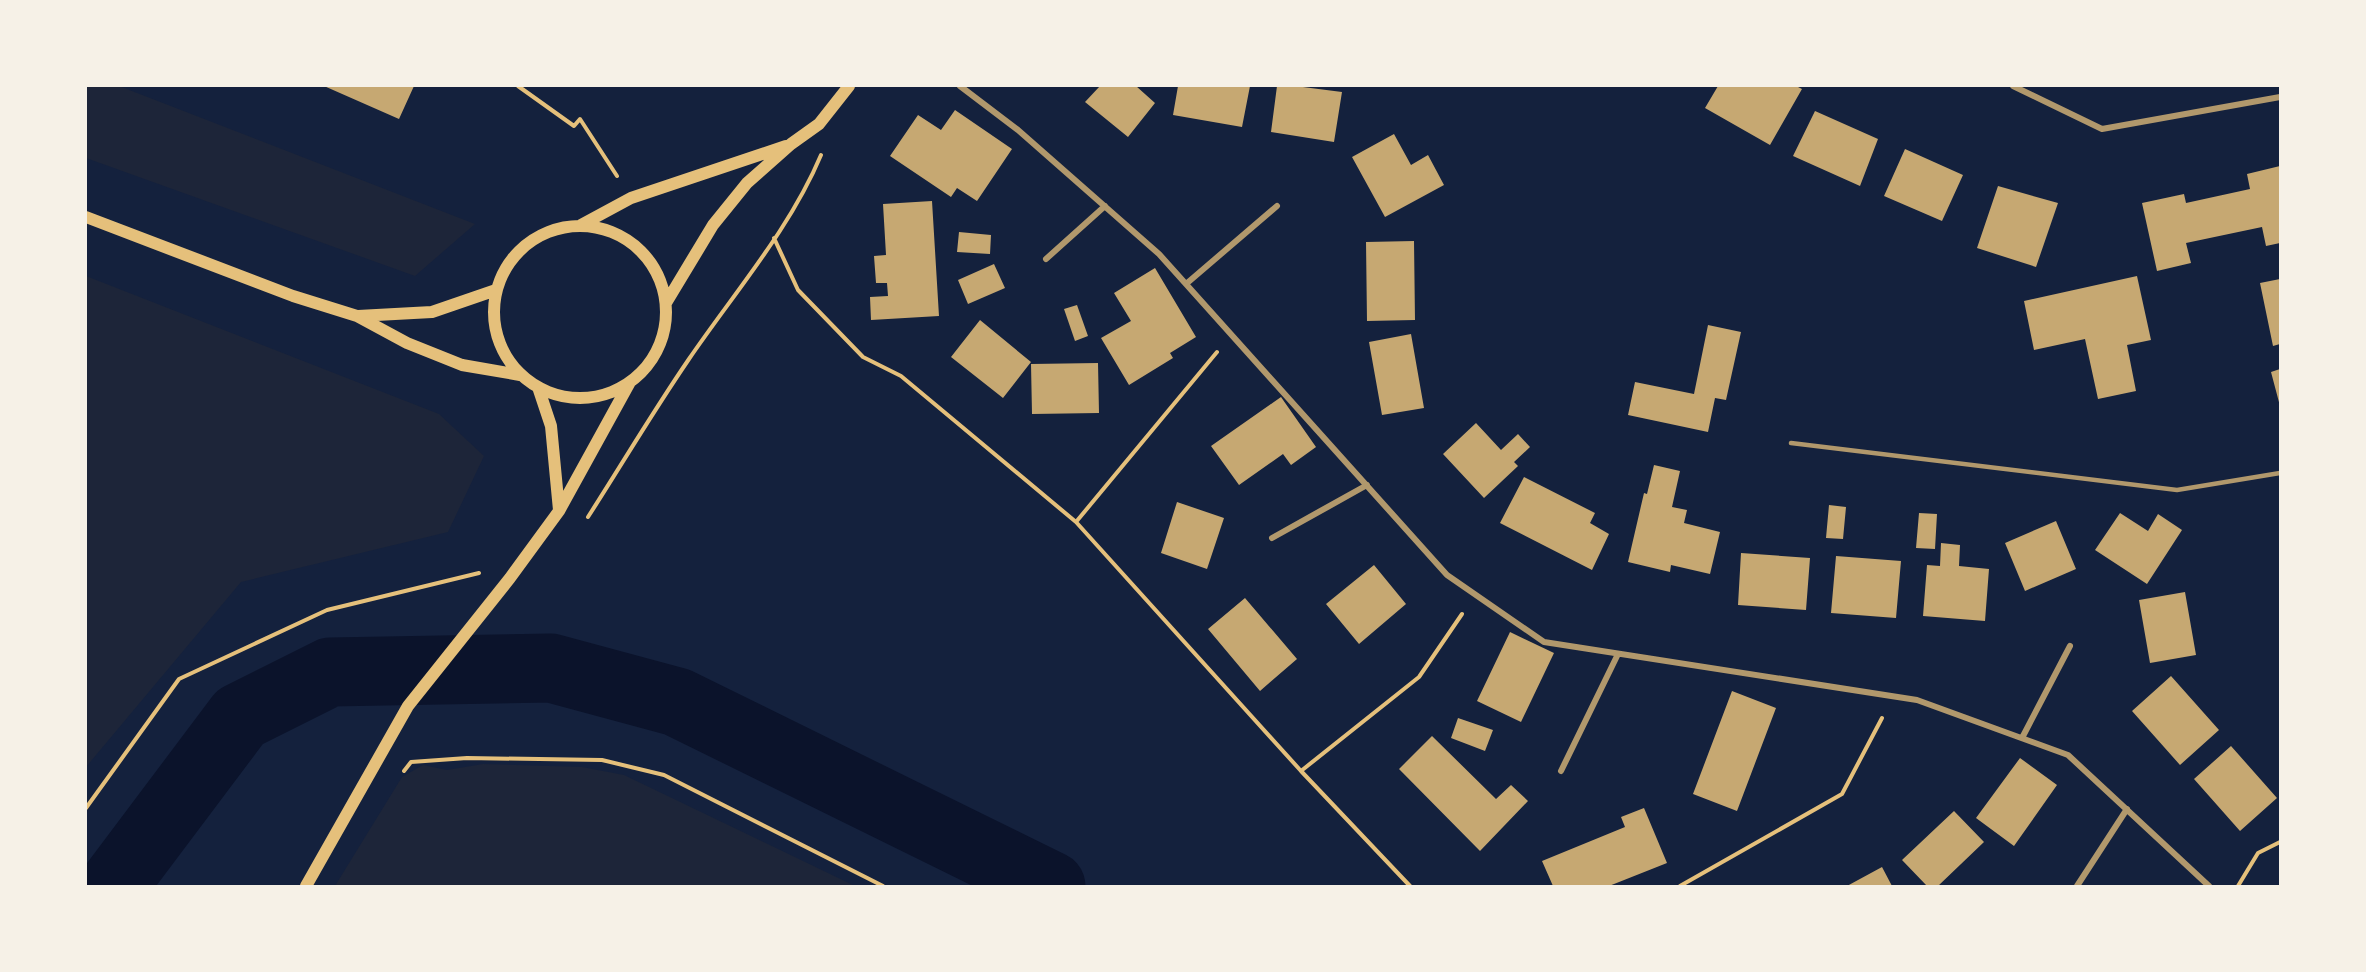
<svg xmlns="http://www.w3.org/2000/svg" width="2366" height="972" font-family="Signika,sans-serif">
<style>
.green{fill:#1d2539}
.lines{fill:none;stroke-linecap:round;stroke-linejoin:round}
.river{stroke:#0b132b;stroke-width:69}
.building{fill:#c6a872}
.path{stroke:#e5c07b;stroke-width:4}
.service{stroke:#b1986c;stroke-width:4.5}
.minor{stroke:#b1986c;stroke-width:6}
.secondary{stroke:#e5c07b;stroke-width:12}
</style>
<rect width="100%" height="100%" fill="#14213d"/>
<path class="green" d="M86 86H119L475 224 415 276 86 158Z
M86 276 439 414 484 456 448 532 241 582 86 767Z
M483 764 582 767 624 775 855 886H335L402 777 423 765 447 770Z"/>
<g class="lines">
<path class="river" d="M113 886 240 717 330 672 551 668 677 702 1051 886"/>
</g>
<path class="building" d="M324 86H414L399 119Z
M1100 86H1136L1155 103 1128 137 1085 102Z
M1178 86H1250L1242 127 1173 115Z
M1277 86H1295L1342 92 1334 142 1271 132Z
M1718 86H1796L1802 89 1770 145 1705 108Z
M955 110 1012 149 977 201 957 188 951 197 890 156 918 115 941 130Z
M1815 111 1878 139 1860 186 1793 156Z
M1394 134 1411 165 1428 155 1444 185 1385 217 1352 157Z
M1905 149 1963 175 1942 221 1884 196Z
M2280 166V243L2266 246 2262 227 2186 243 2191 263 2157 271 2142 203 2184 194 2186 203 2250 189 2247 174Z
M1998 186 2058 203 2036 267 1977 248Z
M932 201 939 316 871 320 870 297 888 296 887 283H876L874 256 886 255 883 204Z
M959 232 991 235 990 254 957 252Z
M1414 241 1415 320 1367 321 1366 242Z
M994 264 1005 288 968 304 958 280Z
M1155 268 1196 337 1170 353 1173 358 1129 385 1101 338 1131 321 1114 293Z
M2137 276 2151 340 2127 345 2136 391 2098 399 2085 339 2034 350 2024 301Z
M2280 279V344L2273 346 2260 283Z
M1077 305 1088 336 1075 341 1064 309Z
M980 320 1031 362 1003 398 951 357Z
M1708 325 1741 332 1726 400 1715 398 1708 432 1628 415 1635 382 1694 394Z
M1411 334 1424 408 1382 415 1369 342Z
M1098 363 1099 413 1032 414 1031 364Z
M2280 369V406L2271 372Z
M1281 397 1316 447 1291 465 1283 454 1239 485 1211 446Z
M1476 423 1501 450 1518 434 1530 447 1514 462 1518 466 1484 498 1443 454Z
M1654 465 1680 471 1672 507 1687 510 1684 523 1720 532 1710 574 1671 565 1670 572 1628 562 1644 493 1647 494Z
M1524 477 1595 513 1590 523 1609 534 1592 570 1500 523Z
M1177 502 1224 518 1207 569 1161 553Z
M1829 505 1846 507 1843 539 1826 538Z
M1919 513 1937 514 1935 549 1916 548Z
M2120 513 2148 531 2158 514 2182 530 2147 584 2095 550Z
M2056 521 2076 569 2025 591 2005 543Z
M1941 543 1960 545 1959 566 1989 569 1985 621 1923 616 1927 565 1940 566Z
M1741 553 1810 558 1806 610 1738 605Z
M1836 556 1901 561 1896 618 1831 613Z
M1374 565 1406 604 1359 644 1326 604Z
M2185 592 2196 655 2150 663 2139 600Z
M1245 598 1297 659 1260 691 1208 629Z
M1510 632 1554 653 1521 722 1477 701Z
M2171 676 2219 730 2180 765 2132 711Z
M1732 691 1776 708 1737 811 1693 794Z
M1458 718 1493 730 1485 751 1451 738Z
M1432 736 1496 799 1511 785 1528 801 1480 851 1399 769Z
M2231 746 2277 798 2240 831 2194 779Z
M2020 758 2057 785 2014 846 1976 818Z
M1644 808 1667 863 1609 886H1553L1542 861 1625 827 1621 817Z
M1954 811 1984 842 1938 886H1927L1902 860Z
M1882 867 1892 886H1847Z"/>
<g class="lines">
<path class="path" d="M518 86 574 126 580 119 617 176
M774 238 798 290 863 357 901 376 1076 522 1301 771 1410 886
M588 517C622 464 654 410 689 359 734 293 790 229 821 155
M1076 522 1217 352
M404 771 411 762 467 758 602 760 664 775 883 886
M1301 771 1419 677 1462 614
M86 808 179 679 327 610 479 573
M1680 886 1842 794 1882 718
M2238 886 2258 853 2280 842"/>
<path class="service" d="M1791 443 2177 490 2280 473"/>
<path class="minor" d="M960 86 1018 130 1159 254 1447 575 1544 642 1917 700 2068 755 2209 886
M2013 86 2102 129 2280 97
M1046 259 1105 206
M1186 284 1277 206
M1272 538 1367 485
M2022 738 2070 646
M1561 771 1618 654
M2077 886 2127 809"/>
<path class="secondary" d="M86 217 293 296 357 316 407 343 462 365 520 375
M581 225 631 198 786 146
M494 312a86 86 0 1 1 172 0a86 86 0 1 1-172 0Z
M666 303 713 225 747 183 791 144 819 124 849 86
M358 316 432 312 496 290
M538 387 551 426 559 510
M306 886 408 706 510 578 559 511 630 382"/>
</g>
<rect width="2366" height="972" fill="none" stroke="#f6f1e7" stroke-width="174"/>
</svg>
